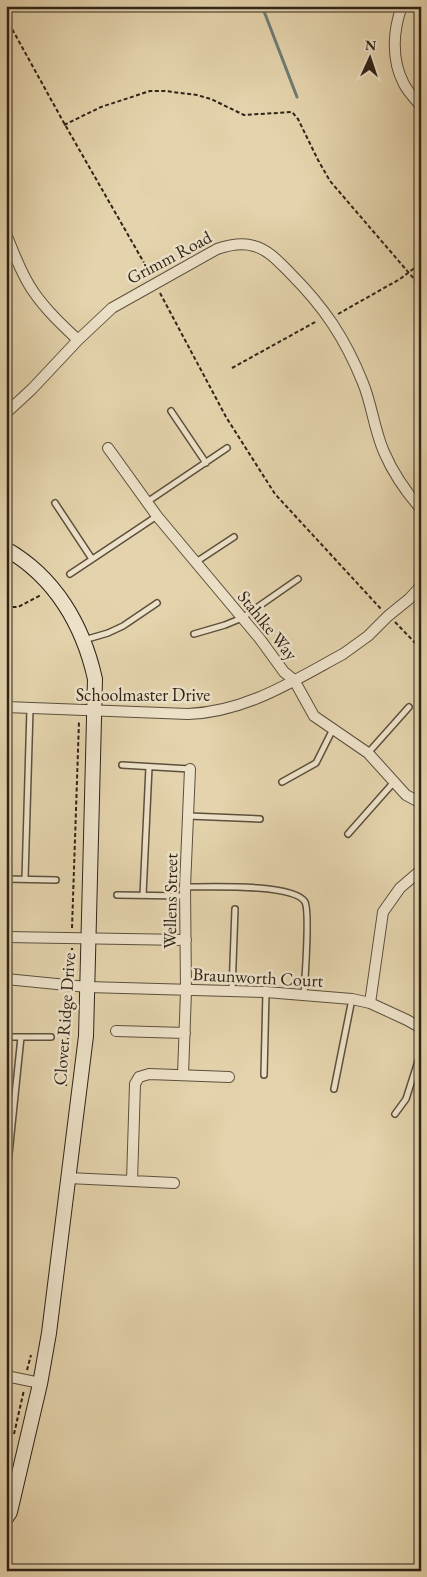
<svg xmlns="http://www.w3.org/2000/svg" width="427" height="1577" font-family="'EB Garamond',serif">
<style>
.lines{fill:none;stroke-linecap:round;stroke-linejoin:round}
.stream{stroke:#6e7c75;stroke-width:3}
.lane-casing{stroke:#5c503d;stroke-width:8}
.street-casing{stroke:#5c503d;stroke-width:12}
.secondary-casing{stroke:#2f2418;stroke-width:16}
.path{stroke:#2f2418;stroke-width:2;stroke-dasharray:4 2.5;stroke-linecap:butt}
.lane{stroke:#ede2c9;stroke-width:5}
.street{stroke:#ede2c9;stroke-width:10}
.secondary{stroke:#ede2c9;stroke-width:14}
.labels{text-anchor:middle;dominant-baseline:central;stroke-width:5;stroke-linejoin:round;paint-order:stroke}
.street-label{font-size:18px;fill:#2f2418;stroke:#ede2c9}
</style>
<rect width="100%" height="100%" fill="#e4d3ac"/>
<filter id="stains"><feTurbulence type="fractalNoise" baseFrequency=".004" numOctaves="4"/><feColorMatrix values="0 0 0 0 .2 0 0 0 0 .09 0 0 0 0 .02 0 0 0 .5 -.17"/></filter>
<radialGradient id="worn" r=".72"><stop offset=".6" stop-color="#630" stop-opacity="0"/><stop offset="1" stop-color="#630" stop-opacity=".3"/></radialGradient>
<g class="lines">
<path class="stream" d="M262 6 297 97"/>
<g class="lane-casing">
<path id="lane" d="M171 411 206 463
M147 502 227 448
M55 503 92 559
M196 562 234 537
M70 574 157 516
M194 634 225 625 242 618 298 579
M84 640 108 633 123 626 157 603
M368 753 409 707
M122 765 190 769
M282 782 316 763 333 729
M189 816 260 819
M348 834 394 782
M6 879 56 880
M25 879 30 709
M185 887C207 887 294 883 305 902 310 912 305 978 304 994
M117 895 186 896
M143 895 149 767
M232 991 235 909
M6 1037H51
M264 1075 266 992
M334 1089 352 999
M395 1114 406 1099 421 1052
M6 1183 21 1037"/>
</g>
<g class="street-casing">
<path id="street" d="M402 6C393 30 391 60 404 84 408 92 415 99 421 106
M6 234C14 253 21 274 33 291 45 309 62 325 78 340
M6 413 32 389 78 340 112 308 217 249C229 245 242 242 254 246 269 250 279 262 290 273 324 307 345 338 363 383 372 405 374 429 384 452 393 473 406 492 421 509
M108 448 157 516 260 639 284 672 294 680 314 716 368 753 406 795 421 803
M6 707 188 714C246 712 293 681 343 654L368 636 388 616 409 599 421 586
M6 937 186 940
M6 979 87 987 266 992 352 999 370 1003 407 1020 421 1028
M370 1003 383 912 400 888 421 870
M116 1031 185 1033
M183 1075 186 991 185 887 190 769
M68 1178 174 1183
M132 1181 135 1084 139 1077 149 1074 229 1077
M6 1376 40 1383"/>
</g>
<g class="secondary-casing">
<path id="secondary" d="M6 549C55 577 83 625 95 679L86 1036 49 1333 40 1384 10 1512 6 1518"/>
</g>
<path class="path" d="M6 18 64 123 151 275
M64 125 101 107 150 91H165L197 95 211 99 244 115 292 112 298 119 318 160 330 181 421 287
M160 293 226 417 275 494 381 609
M338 314 400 279 421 263
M232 368 317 321
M6 607H18L41 595
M395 622 421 649
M72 928 79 721
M71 976 72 948
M66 1086 70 996
M27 1370 31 1355
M14 1434 24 1390"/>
<use href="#lane" class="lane"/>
<use href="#street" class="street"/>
<use href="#secondary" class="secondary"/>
</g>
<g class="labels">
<g class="street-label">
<text transform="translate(169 257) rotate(-28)">Grimm Road</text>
<text transform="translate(268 625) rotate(51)">Stahlke Way</text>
<text x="143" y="694">Schoolmaster Drive</text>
<text transform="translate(170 901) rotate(-89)">Wellens Street</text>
<text transform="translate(258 977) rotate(3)">Braunworth Court</text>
<text transform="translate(64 1019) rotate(-86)">Clover Ridge Drive</text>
</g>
</g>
<rect width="427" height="1577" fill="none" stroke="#e4d3ac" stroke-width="25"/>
<rect x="8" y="8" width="412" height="1562" fill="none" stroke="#2f2418" stroke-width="2.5"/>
<rect x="12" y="12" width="402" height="1552" fill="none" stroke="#2f2418"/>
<g transform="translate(370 58) rotate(3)" stroke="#ede2c9" stroke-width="4" paint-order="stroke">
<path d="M0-4L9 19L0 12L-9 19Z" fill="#2f2418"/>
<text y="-8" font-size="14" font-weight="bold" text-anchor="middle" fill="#2f2418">N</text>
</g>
<rect width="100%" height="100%" filter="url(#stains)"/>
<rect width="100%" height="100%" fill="url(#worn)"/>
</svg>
